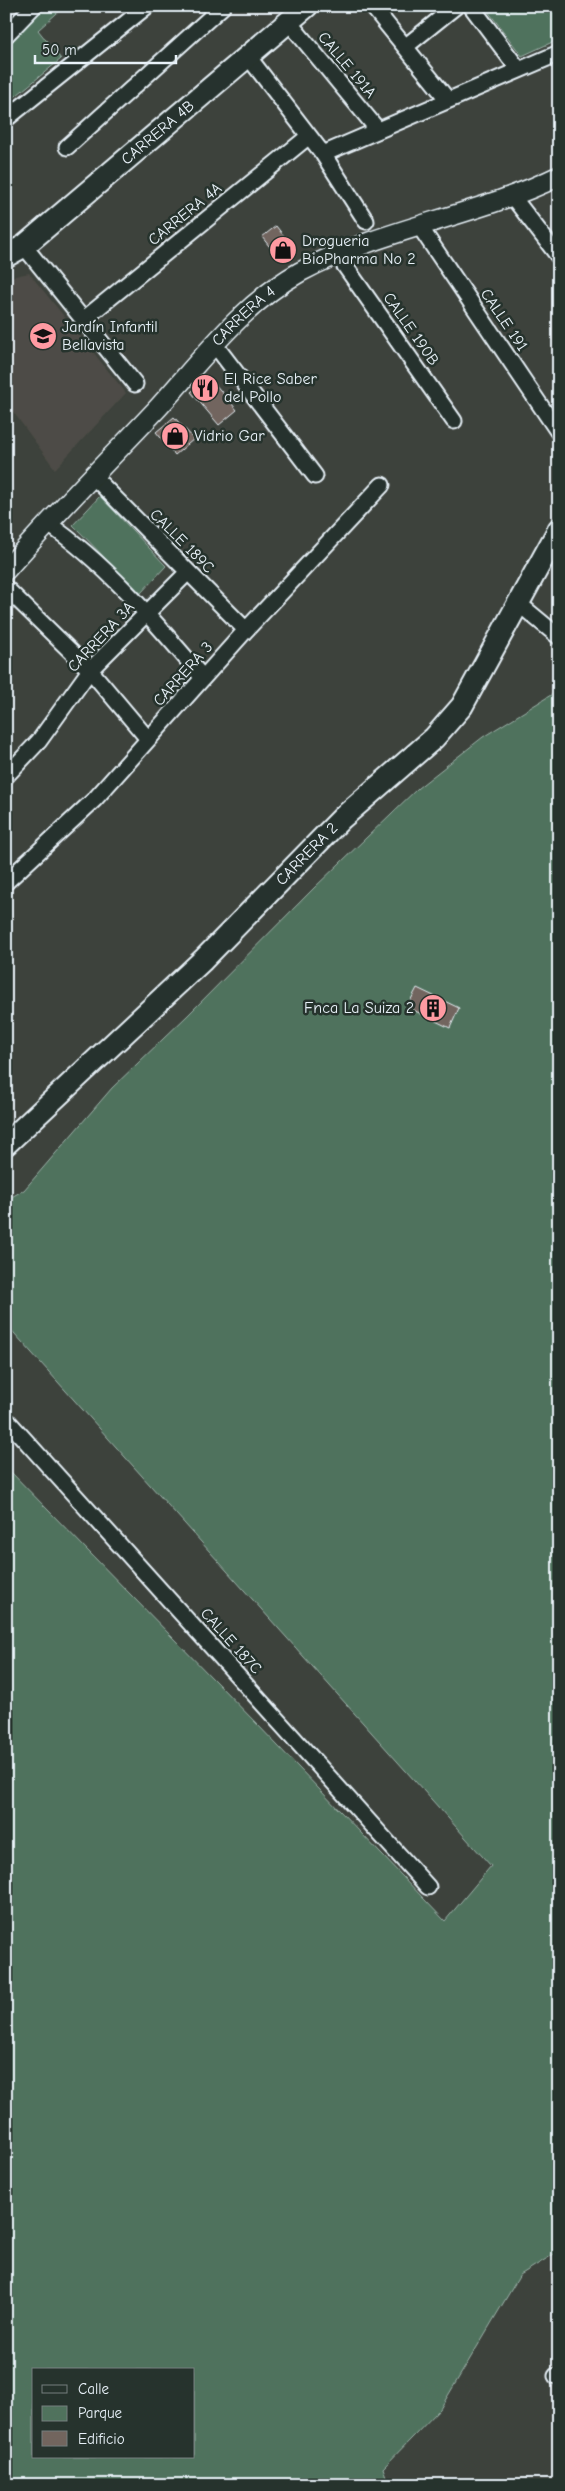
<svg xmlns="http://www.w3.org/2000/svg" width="565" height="2491" font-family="'Comic Neue',sans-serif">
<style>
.built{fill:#4d4c46}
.green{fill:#50725d;stroke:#9cb2aa;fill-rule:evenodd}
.building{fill:#72655e;stroke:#e8f1f8}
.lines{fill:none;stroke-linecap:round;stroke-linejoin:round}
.minor-casing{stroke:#e8f1f8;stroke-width:19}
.tertiary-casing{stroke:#e8f1f8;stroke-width:22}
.secondary-casing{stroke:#e8f1f8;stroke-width:25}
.minor{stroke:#26332d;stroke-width:15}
.tertiary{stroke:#26332d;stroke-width:19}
.secondary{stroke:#26332d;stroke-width:21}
.labels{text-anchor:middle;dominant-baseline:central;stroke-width:5;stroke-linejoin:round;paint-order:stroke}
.street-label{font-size:16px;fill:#e8f1f8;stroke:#26332d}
.poi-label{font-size:16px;fill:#e8f1f8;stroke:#26332d;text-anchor:start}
</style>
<rect width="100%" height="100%" fill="#3d423c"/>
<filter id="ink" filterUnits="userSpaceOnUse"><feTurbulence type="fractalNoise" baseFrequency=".02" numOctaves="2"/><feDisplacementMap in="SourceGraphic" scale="10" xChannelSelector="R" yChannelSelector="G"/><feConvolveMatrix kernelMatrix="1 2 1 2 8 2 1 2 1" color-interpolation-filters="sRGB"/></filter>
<g filter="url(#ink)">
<path class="built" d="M29 273 126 393 55 469 6 402V278Z"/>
<path class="green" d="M46 6H65L38 30 61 59 6 104V48Z
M484 6H559V39L522 56Z
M100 496 166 566 140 594 73 525Z
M559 690V2251L520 2275 440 2409 383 2468 389 2485H6V1467L257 1724 445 1921 491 1866 6 1324V1200L24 1190 112 1088 188 1015 314 888 418 788 483 737ZM34 2370H194V2457H34Z"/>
<path class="building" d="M276 226 294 249 280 260 262 237Z
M209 377 237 410 219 425 191 392Z
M174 417 194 439 175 455 156 432Z
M417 988 459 1008 450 1028 407 1007Z"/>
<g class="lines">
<g class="minor-casing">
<path id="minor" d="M372 6 448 100
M471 6 519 70
M288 21 378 130
M6 35 34 6
M405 47 456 6
M247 55 323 154 366 221
M6 119 147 6
M67 147 223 6
M323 154 559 53
M512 196 559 257
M420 227 559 433
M24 246 135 384
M338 256 454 421
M83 320 309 136
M215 345 315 476
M93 476 246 630
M47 523C106 563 157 624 203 678
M6 588 90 670 148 739
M518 603 559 637
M6 776 39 741 90 670 188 572
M6 882 95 799 246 630 382 485
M6 1419 428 1887
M556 2376 559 2375"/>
</g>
<g class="tertiary-casing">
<g id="tertiary">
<path id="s1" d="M6 570C54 515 106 463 156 410 200 362 242 304 300 272 380 229 477 216 559 176"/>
</g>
</g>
<g class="secondary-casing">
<g id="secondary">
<path id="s2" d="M6 256 24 246 307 6"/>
<path id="s3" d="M6 1144 203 960 342 818 434 738 462 706 559 529"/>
</g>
</g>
<use href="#minor" class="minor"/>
<use href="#tertiary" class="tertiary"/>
<use href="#secondary" class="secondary"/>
</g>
</g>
<defs>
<g id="shop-disc" transform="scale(1.4375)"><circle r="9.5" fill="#ff9aa2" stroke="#26332d"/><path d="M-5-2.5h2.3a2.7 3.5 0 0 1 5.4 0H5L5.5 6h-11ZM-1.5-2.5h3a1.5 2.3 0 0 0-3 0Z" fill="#111"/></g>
<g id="school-disc" transform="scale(1.4375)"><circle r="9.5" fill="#ff9aa2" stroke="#26332d"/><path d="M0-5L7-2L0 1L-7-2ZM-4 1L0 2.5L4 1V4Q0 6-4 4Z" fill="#111"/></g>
<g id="restaurant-disc" transform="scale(1.4375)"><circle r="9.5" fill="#ff9aa2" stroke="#26332d"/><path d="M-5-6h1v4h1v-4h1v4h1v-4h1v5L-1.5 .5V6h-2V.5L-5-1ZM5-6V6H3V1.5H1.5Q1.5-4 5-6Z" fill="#111"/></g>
<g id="building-disc" transform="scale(1.4375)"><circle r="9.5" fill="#ff9aa2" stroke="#26332d"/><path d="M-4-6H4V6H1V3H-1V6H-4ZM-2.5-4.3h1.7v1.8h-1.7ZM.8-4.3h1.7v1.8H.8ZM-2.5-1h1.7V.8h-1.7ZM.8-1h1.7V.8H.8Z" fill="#111"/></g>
</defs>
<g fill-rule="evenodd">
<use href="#shop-disc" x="283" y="250"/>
<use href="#school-disc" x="43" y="336"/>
<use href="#restaurant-disc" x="205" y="388"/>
<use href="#shop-disc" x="175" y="436"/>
<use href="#building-disc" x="433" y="1008"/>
</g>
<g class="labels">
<g class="street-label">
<text transform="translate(347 65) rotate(50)">CALLE 191A</text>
<text stroke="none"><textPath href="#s2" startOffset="196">CARRERA 4B</textPath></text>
<text transform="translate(185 214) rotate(-39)">CARRERA 4A</text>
<text stroke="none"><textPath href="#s1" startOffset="348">CARRERA 4</textPath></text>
<text transform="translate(504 320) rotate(56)">CALLE 191</text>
<text transform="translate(411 329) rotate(55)">CALLE 190B</text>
<text transform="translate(182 541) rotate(45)">CALLE 189C</text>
<text transform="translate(101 637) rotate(-47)">CARRERA 3A</text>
<text transform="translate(183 674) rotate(-48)">CARRERA 3</text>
<text stroke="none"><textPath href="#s3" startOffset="418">CARRERA 2</textPath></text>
<text transform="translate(231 1641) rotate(48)">CALLE 187C</text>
</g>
<g class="poi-label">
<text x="302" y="241">Drogueria<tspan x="302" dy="18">BioPharma No 2</tspan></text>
<text x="62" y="327">Jardín Infantil<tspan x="62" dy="18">Bellavista</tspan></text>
<text x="224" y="379">El Rice Saber<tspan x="224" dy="18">del Pollo</tspan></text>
<text x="194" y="436">Vidrio Gar</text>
<text x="414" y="1008" text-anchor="end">Fnca La Suiza 2</text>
</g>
</g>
<rect width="565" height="2491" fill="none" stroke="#26332d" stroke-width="25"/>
<rect x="12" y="12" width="540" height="2466" fill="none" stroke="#e8f1f8" stroke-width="2" filter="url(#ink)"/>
<rect x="32" y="2368" width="162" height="90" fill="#26332d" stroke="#747f7e"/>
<rect x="42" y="2385" width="25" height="8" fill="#26332d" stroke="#747f7e"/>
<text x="78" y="2394" font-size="15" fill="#e8f1f8">Calle</text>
<rect x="42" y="2406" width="25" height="15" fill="#50725d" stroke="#747f7e"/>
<text x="78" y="2418" font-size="15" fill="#e8f1f8">Parque</text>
<rect x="42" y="2431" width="25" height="15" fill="#72655e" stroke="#747f7e"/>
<text x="78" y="2444" font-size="15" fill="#e8f1f8">Edificio</text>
<path d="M35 55v8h141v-8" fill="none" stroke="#e8f1f8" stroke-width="2.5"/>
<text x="42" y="55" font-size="15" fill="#e8f1f8" stroke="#26332d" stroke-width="4" paint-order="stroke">50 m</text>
</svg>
